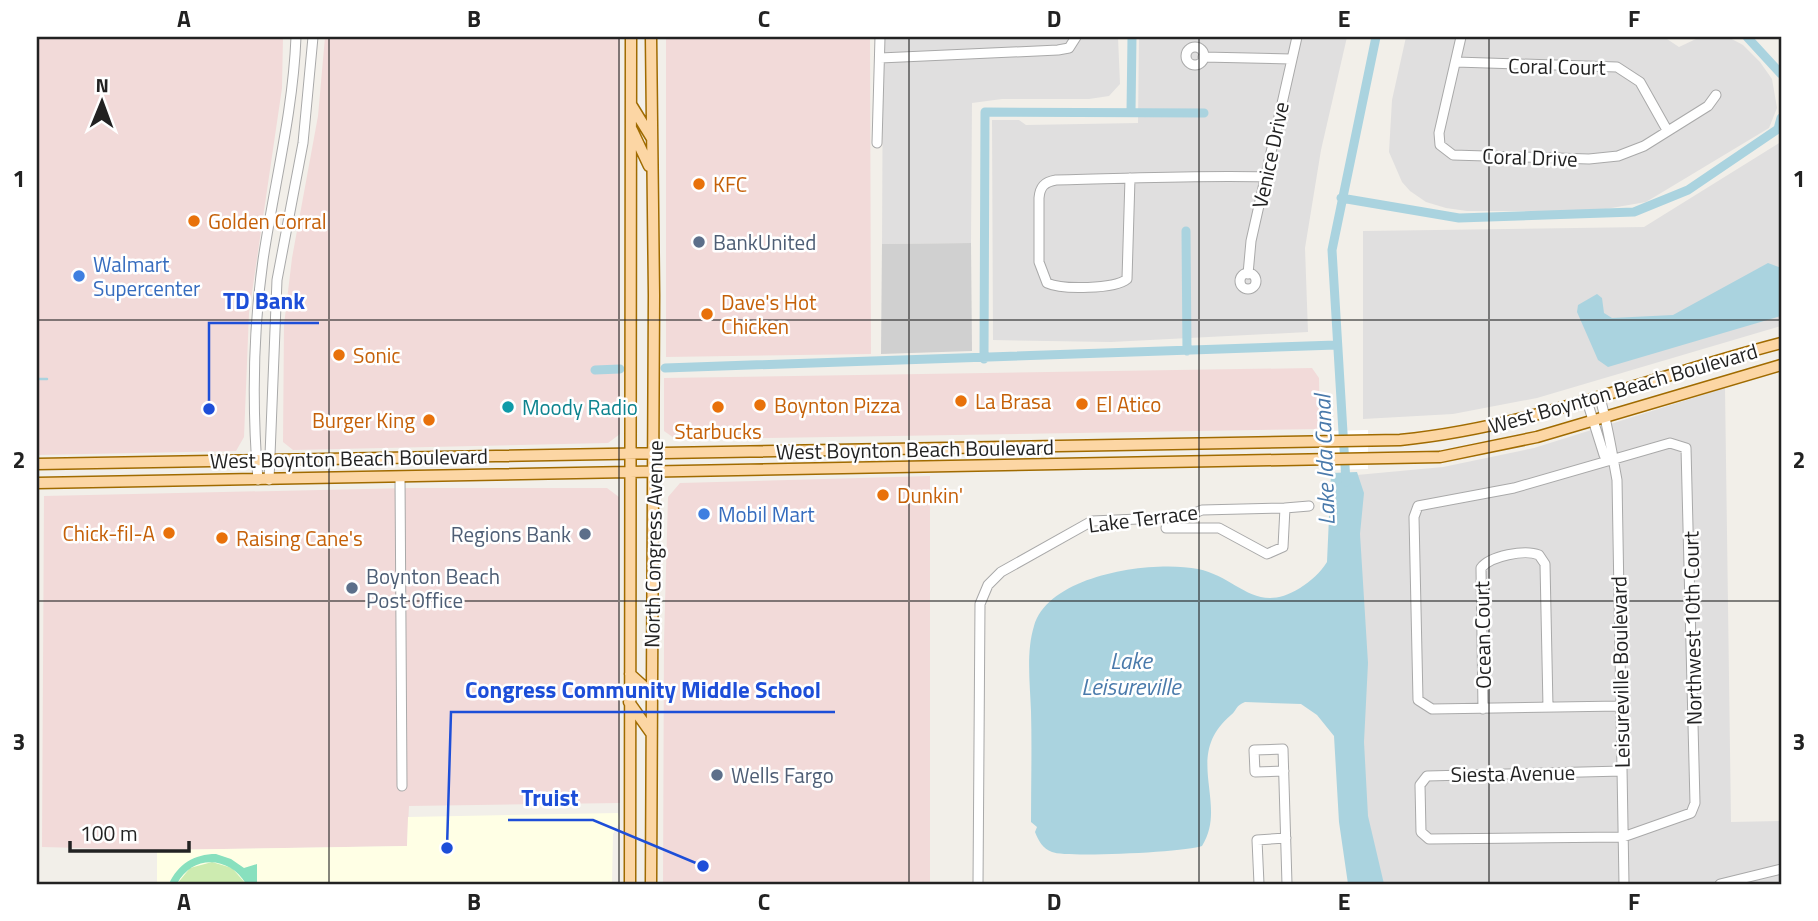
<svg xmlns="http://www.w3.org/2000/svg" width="1818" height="921" font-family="'Titillium Web',sans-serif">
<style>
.residential{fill:#e0dfdf}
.commercial{fill:#f2dad9}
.education{fill:#ffffe5}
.religious{fill:#d0d0d0}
.grass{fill:#cdebb0}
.pitch{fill:#88e0be}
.water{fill:#aad3df}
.pier{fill:#fff}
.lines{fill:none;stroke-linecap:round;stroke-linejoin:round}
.stream{stroke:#aad3df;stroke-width:2.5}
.canal{stroke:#aad3df;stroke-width:9}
.minor-casing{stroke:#a9a9a9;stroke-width:11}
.major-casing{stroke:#a06b00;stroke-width:13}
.minor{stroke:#fff;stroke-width:9}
.major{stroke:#fcd6a4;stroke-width:10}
.grid{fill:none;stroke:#222;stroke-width:2;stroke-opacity:0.55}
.food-dot{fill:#e8710a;stroke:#fff;stroke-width:2.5}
.service-dot{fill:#5c6f8a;stroke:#fff;stroke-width:2.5}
.shop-dot{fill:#3f7fe0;stroke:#fff;stroke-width:2.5}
.culture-dot{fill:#0f9aa8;stroke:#fff;stroke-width:2.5}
.labels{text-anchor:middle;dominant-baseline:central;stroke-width:5;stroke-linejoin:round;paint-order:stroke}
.street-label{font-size:21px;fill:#222;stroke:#fff}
.food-label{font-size:21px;fill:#c56008;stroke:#fff;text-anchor:start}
.service-label{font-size:21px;fill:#4e5e75;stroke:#fff;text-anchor:start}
.shop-label{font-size:21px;fill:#366cbe;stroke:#fff;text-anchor:start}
.culture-label{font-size:21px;fill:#0d838f;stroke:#fff;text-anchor:start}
.water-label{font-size:23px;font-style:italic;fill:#4a7aab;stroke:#fff}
.leader{fill:none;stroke:#1d4ed8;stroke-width:2.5}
.callout-dot{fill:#1d4ed8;stroke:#fff;stroke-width:2.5}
.callout-label{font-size:23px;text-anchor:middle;font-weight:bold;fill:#1d4ed8;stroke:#fff;stroke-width:5;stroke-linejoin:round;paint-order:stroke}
.neatline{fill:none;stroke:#222;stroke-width:2.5}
.grid-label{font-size:23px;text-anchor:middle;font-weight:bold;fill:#222}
</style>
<rect width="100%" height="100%" fill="#f2efe9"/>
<path class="residential" d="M883 37H1118L1120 84 1109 96 1089 99H1002L972 103 971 243 882 244Z
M1139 37H1347L1321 150 1305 248 1308 332 1111 342 993 340 992 120H1019L1026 125 1138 123Z
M1406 37H1664L1679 47 1696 39 1728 37 1743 45 1760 62 1772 79 1777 108 1769 128 1646 202 1594 211H1467L1446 208 1426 202 1410 191 1402 182 1389 152 1392 100Z
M1781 142V326L1537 398 1453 414 1363 419V231L1644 227Z
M1725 388 1731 822 1781 821V884H1366L1346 476 1443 467 1534 448Z"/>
<path class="commercial" d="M37 37H283L282 88 249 313 244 437 236 451 37 455Z
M325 37H620V434L608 443 293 450 283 442 284 325 292 258 318 116Z
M666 37H870L871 354 666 357Z
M1312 368 1319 378 1320 429 768 438H674L664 431V378Z
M930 476V884H663L664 640 668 497 680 483Z
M410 488H607L619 497 620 803 409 806 407 846 157 850 42 847 44 496Z"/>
<path class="education" d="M618 813 620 822 613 834 612 884H157V850L407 846 408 817Z"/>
<path class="religious" d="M971 243 972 351 881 354 882 244Z"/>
<path class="grass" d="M212 862 232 868 246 884H177L190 868Z"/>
<path class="pitch" d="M216 854 231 859 244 868 257 864V884H246C230 856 192 854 177 884H169C178 864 194 854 216 854Z"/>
<path class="water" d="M1768 263 1781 268V316L1608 367 1598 360 1577 312 1578 305 1597 294 1602 298 1604 313 1612 318 1673 315Z
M1357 472 1364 493 1360 534 1368 663 1364 742 1368 816 1384 884H1348L1339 822 1334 736 1317 715 1301 704 1245 702C1235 706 1238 709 1231 715 1182 756 1229 803 1202 846 1188 852 1066 858 1052 852 1043 849 1038 840 1035 832L1037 827 1031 822C1031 785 1032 748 1031 711 1030 684 1026 652 1034 626 1049 574 1153 560 1198 569 1238 577 1255 616 1300 588 1311 581 1320 573 1327 562L1331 473Z"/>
<path class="pier" d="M1368 430V469L1327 470 1326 431Z"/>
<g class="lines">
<path class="stream" d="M37 379H47"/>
<path class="canal" d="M1747 37 1781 74
M1131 112 1132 37
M1341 198 1459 218 1634 212 1688 190 1778 129 1781 118
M1186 231 1187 351
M984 359 985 112 1204 113
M665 368 1336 345
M595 370 620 369
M1346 482 1332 250 1376 37"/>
<g class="minor-casing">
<path id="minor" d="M1461 37 1439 133 1440 145 1453 155 1589 159 1618 156 1644 146 1708 106 1716 95
M1186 56a9 9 0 1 1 18 0a9 9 0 1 1-18 0Z
M1203 57 1291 59
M880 58 1058 50 1069 48 1076 37
M1456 62 1617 67 1640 82 1667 130
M877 143 880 37
M1130 178 1127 279C1115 289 1062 290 1047 283L1039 262V198C1040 187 1044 182 1056 180 1125 179 1195 175 1265 177
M1240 281a8 8 0 1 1 16 0a8 8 0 1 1-16 0Z
M1248 274 1251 241 1297 37
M1600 398C1608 426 1612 453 1617 480L1624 884
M1587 401 1604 455 1611 461
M400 477 402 786
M258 480C252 407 253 332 263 260 274 185 293 113 296 37
M269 480 277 280 303 143 313 37
M1285 508 1309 506
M1621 706 1432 709 1418 700 1414 517 1418 506 1514 488 1670 443 1686 448 1695 803 1691 813 1623 837 1429 839 1421 832 1420 785 1427 776 1622 771
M1483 709 1481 568C1490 556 1525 549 1539 555L1545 564 1548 707
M1284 771 1255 772 1254 750 1283 749 1287 884
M978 884 980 604 988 585 1001 572 1092 521 1185 517 1202 510 1285 508 1283 547 1267 554 1219 528H1166
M1259 884 1257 840 1286 838
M1720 884 1781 869"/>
</g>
<g class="major-casing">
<path id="major" d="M632 106 651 137
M632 130 649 166
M37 464 1400 440C1532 427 1653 376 1781 343
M37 483 1440 457 1537 437 1781 365
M630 674 651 693
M629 702 651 733
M630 884 631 37
M651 884 654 295 651 37"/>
</g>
<use href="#minor" class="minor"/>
<use href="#major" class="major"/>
</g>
<path class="grid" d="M329 37V884M619 37V884M909 37V884M1199 37V884M1489 37V884M37 320H1781M37 601H1781"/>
<g class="food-dot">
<circle cx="699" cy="184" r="7"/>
<circle cx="194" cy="221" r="7"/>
<circle cx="707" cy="314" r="7"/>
<circle cx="339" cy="355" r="7"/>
<circle cx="961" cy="401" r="7"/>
<circle cx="1082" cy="404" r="7"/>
<circle cx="760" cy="405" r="7"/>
<circle cx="718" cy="407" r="7"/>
<circle cx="429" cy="420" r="7"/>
<circle cx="883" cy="495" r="7"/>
<circle cx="169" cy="533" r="7"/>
<circle cx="222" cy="538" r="7"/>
</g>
<g class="service-dot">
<circle cx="699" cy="242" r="7"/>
<circle cx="585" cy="534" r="7"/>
<circle cx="352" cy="588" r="7"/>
<circle cx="717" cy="775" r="7"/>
</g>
<g class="shop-dot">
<circle cx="79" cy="276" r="7"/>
<circle cx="704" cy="514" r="7"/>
</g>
<circle class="culture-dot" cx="508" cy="407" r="7"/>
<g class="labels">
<g class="street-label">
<text transform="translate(1557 66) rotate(1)">Coral Court</text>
<text transform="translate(1270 155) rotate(-78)">Venice Drive</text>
<text transform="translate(1530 157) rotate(2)">Coral Drive</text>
<text transform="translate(1623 388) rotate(-16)">West Boynton Beach Boulevard</text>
<text transform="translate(915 449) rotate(-1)">West Boynton Beach Boulevard</text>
<text transform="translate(349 458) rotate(-1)">West Boynton Beach Boulevard</text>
<text transform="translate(1143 518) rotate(-7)">Lake Terrace</text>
<text transform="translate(653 544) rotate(-89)">North Congress Avenue</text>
<text transform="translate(1692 628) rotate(-91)">Northwest 10th Court</text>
<text transform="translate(1482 635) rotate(-91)">Ocean Court</text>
<text transform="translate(1620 672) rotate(-91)">Leisureville Boulevard</text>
<text transform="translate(1513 773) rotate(-1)">Siesta Avenue</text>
</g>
<g class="food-label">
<text x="713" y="184">KFC</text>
<text x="208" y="221">Golden Corral</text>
<text x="721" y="302">Dave's Hot<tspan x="721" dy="24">Chicken</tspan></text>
<text x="353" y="355">Sonic</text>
<text x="975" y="401">La Brasa</text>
<text x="1096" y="404">El Atico</text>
<text x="774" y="405">Boynton Pizza</text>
<text x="415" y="420" text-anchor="end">Burger King</text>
<text x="718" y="431" text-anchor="middle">Starbucks</text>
<text x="897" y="495">Dunkin'</text>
<text x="155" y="533" text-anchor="end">Chick-fil-A</text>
<text x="236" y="538">Raising Cane's</text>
</g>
<g class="service-label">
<text x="713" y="242">BankUnited</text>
<text x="571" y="534" text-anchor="end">Regions Bank</text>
<text x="366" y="576">Boynton Beach<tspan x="366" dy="24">Post Office</tspan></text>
<text x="731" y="775">Wells Fargo</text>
</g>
<g class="shop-label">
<text x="93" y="264">Walmart<tspan x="93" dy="24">Supercenter</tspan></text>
<text x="718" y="514">Mobil Mart</text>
</g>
<g class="culture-label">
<text x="522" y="407">Moody Radio</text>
</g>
<g class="water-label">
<text transform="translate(1324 460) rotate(-92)">Lake Ida Canal</text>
<text x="1131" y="660">Lake<tspan x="1131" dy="26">Leisureville</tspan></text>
</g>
</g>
<path class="leader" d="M209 409L209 323H319M447 848L451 712H835M703 866L593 820H508"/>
<g class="callout-dot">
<circle cx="209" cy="409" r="7"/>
<circle cx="447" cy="848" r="7"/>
<circle cx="703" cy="866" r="7"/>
</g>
<g class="callout-label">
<text x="264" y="309">TD Bank</text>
<text x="643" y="698">Congress Community Middle School</text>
<text x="550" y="806">Truist</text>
</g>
<rect width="1818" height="921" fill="none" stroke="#ffffff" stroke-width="77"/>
<g transform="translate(102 102) rotate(1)" stroke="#ffffff" stroke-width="5" paint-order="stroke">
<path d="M0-5L12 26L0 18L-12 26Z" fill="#222222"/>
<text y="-10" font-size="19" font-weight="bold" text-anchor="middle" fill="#222222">N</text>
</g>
<path d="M70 841v10h119v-10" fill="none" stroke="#222222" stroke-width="3.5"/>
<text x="80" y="841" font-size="21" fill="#222222" stroke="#ffffff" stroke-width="5" paint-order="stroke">100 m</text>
<rect x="38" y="38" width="1742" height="845" class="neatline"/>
<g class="grid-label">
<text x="184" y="27">A</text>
<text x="474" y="27">B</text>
<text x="764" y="27">C</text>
<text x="1054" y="27">D</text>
<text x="1344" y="27">E</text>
<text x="1634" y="27">F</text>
<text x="19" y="187">1</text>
<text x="1799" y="187">1</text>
<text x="19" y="468">2</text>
<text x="1799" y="468">2</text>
<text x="19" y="750">3</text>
<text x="1799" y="750">3</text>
<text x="184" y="910">A</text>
<text x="474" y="910">B</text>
<text x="764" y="910">C</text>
<text x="1054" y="910">D</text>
<text x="1344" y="910">E</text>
<text x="1634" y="910">F</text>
</g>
</svg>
